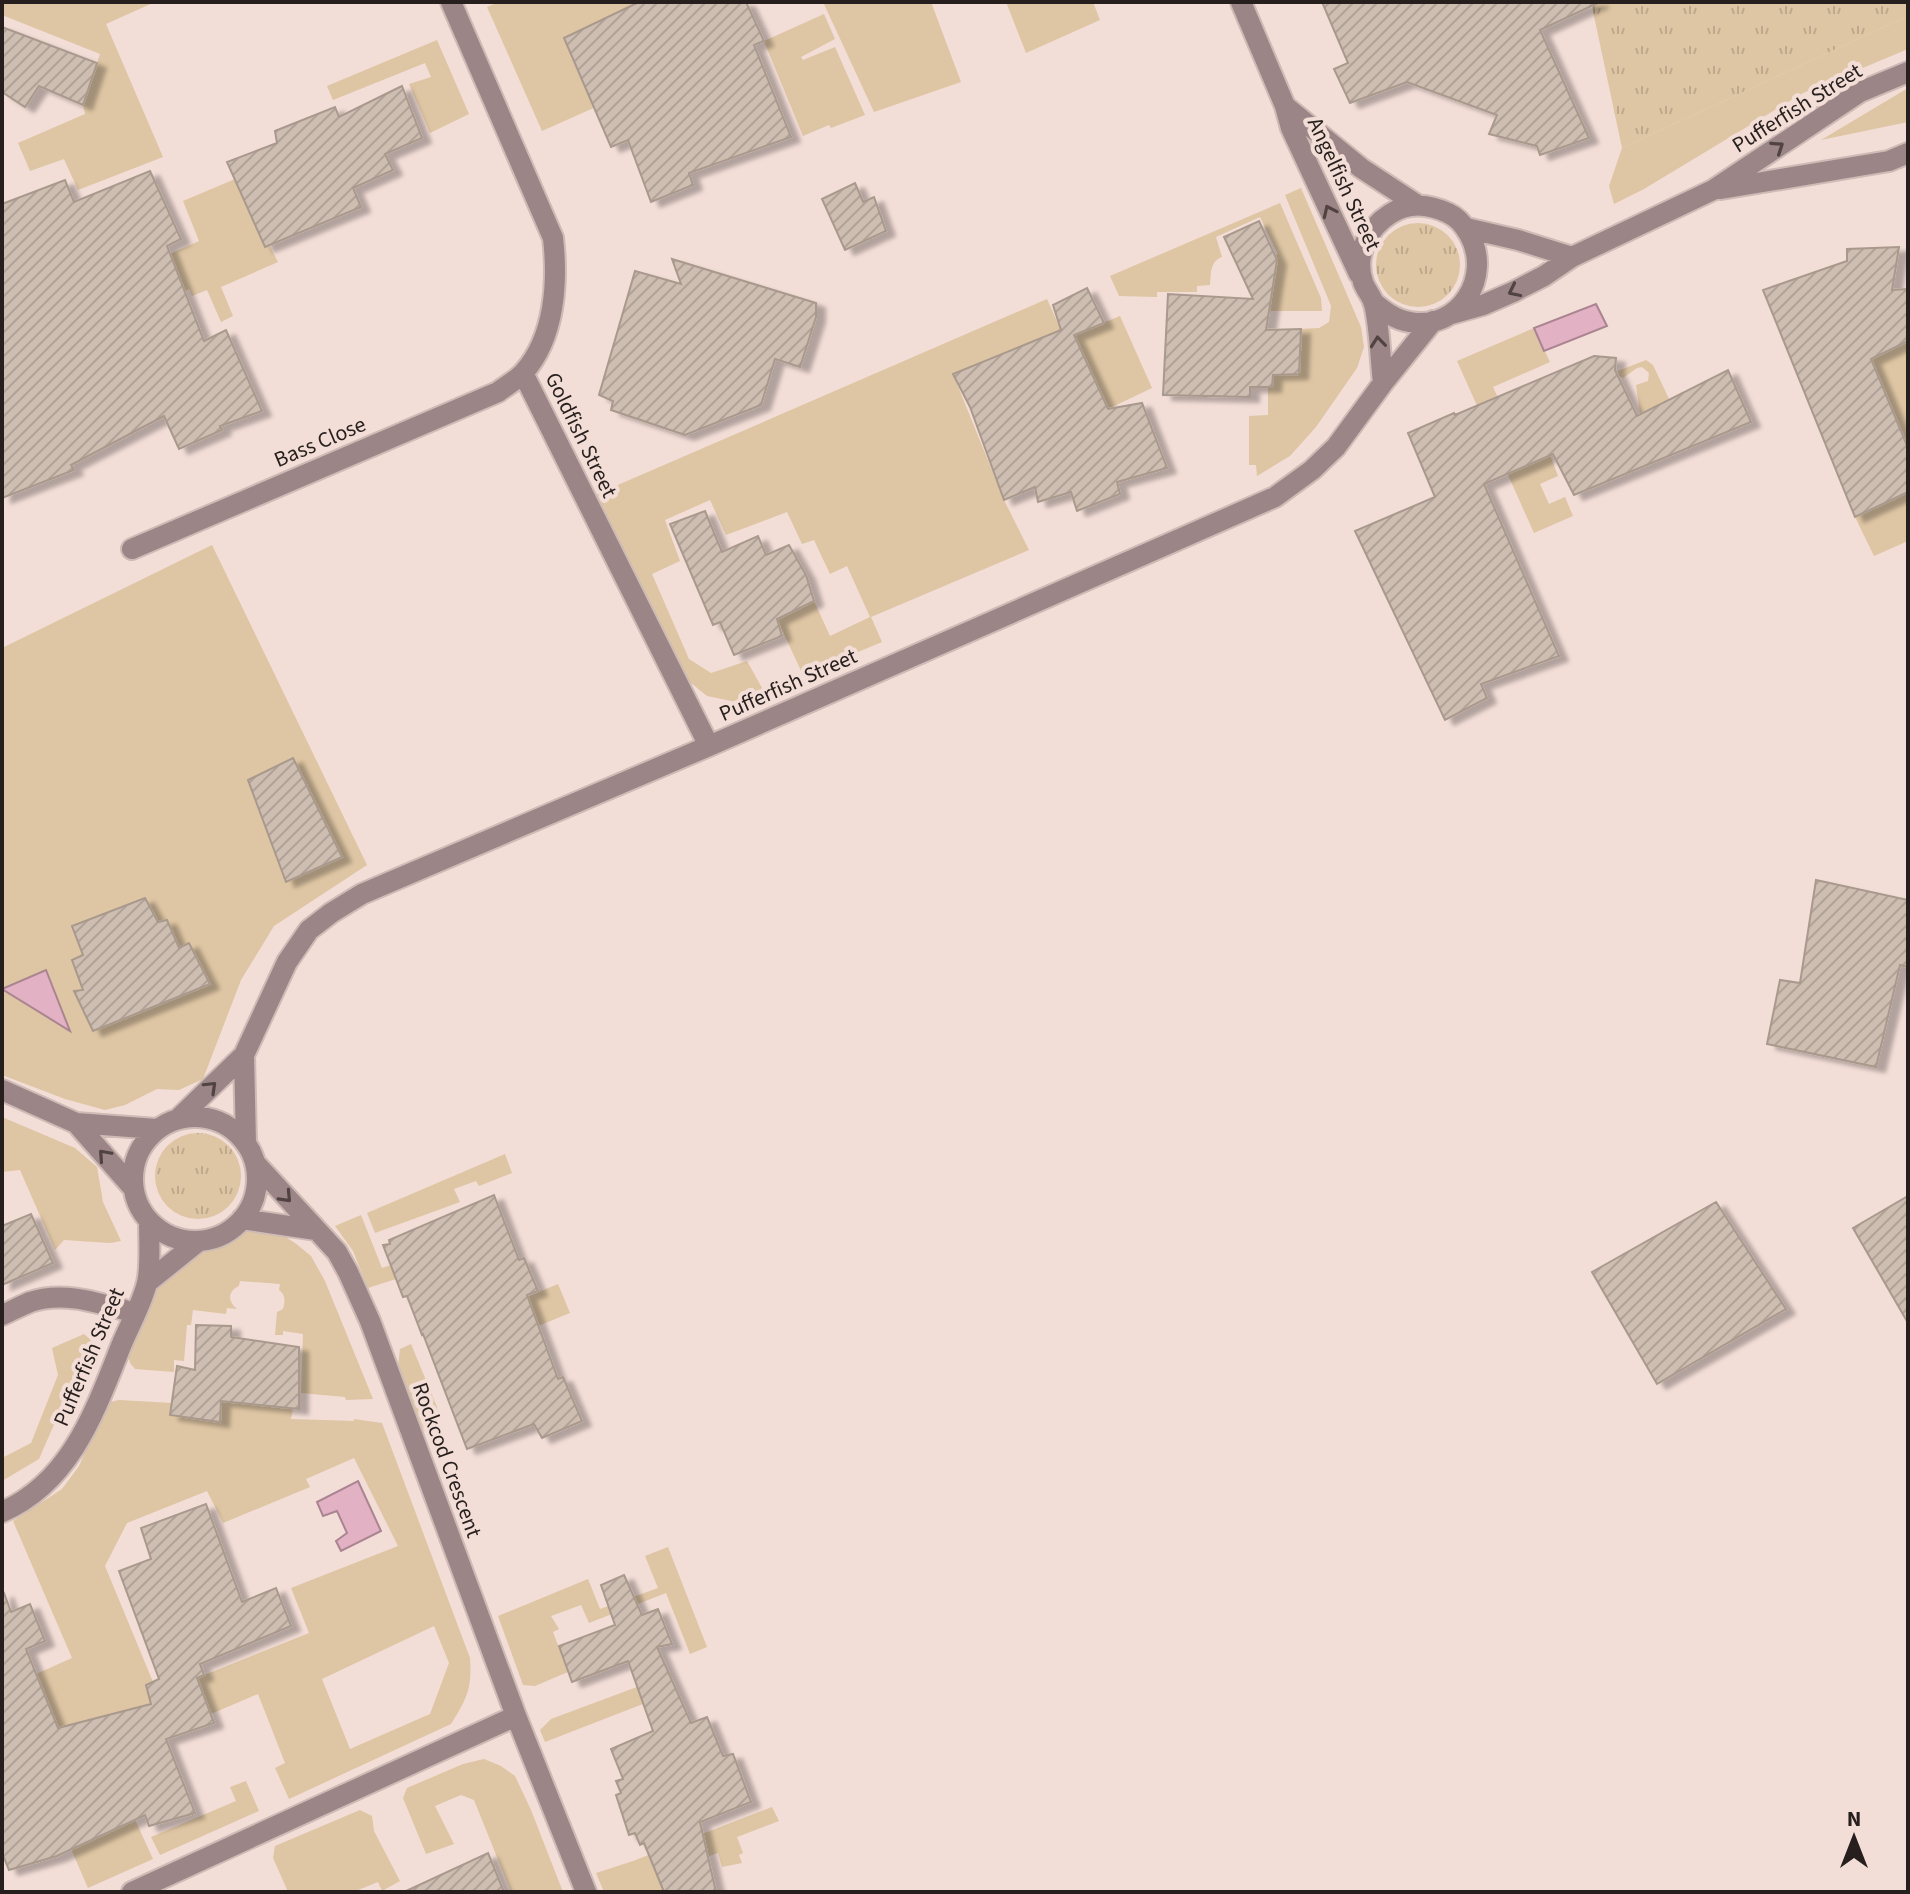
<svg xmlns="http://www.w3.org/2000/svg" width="1910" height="1894" font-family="'Source Sans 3',sans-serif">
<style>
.grass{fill:url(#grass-tufts)}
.green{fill:#dec5a3;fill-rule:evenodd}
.water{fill:#e2b1c3;stroke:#aa8591;stroke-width:2}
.building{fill:url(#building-hatch);stroke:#a9998d;stroke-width:2;filter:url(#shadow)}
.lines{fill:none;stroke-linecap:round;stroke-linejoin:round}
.minor-casing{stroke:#cebbb6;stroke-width:24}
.minor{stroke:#9b8586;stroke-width:20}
.oneway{stroke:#504342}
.labels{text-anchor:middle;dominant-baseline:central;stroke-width:8;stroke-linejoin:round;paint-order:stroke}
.street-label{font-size:22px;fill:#271f1d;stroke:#f3ddd7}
</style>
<defs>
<pattern id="grass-tufts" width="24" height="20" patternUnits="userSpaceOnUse" patternTransform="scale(2)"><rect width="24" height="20" fill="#dec5a3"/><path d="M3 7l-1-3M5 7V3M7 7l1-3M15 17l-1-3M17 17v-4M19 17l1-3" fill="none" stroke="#bea98c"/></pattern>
<pattern id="building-hatch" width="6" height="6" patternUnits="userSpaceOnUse" patternTransform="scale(2)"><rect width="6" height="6" fill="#cebdb1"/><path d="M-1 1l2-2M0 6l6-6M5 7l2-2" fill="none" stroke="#b1a298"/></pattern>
<filter id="shadow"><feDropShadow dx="9" dy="5" stdDeviation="2" flood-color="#0004"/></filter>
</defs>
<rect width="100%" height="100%" fill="#f3ddd7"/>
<path class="grass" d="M1591 2H1908V16L1622 148Z
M1376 265a42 42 0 1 1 84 0a42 42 0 1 1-84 0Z
M155 1176a43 43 0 1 1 86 0a43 43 0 1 1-86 0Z"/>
<path class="green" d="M2 2H155L106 24 163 157 78 190 64 159 30 171 18 143 85 114 83 105 100 54 2 15Z
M499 2H673L564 38 582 79 607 102 542 131 487 7Z
M823 2H931L961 82 874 112Z
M1006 2H1093L1100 20 1026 53Z
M824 14 835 39 801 57 803 60 835 47 865 115 831 128 829 125 803 136 764 41Z
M1908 16V49L1803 93 1644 189 1614 204 1609 186 1622 148Z
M437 40 469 114 430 133 409 84 431 77 425 63 333 100 327 86Z
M1908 88V122L1821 140Z
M235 179 278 262 221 287 233 316 221 322 207 290 192 296 189 289 167 299 94 288 199 241 183 201Z
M1301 188 1361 327 1364 347 1357 368 1316 427 1290 456 1257 476 1256 465H1249V416L1268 415V387H1272L1273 375 1299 374 1301 329 1319 328 1329 322 1331 306 1327 296 1285 195Z
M1280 203 1321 298 1322 311H1269L1257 262 1278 254 1260 217 1216 237 1222 257C1210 261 1211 274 1210 285L1197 286V292H1157V297L1119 296 1110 276Z
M1047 299 1061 330 953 374 1004 500 1029 550 871 617 882 642 803 675 777 619 814 601 830 636 870 617 847 566 830 574 814 540 802 544 787 512 726 535 710 500 665 520 680 561 652 574 689 659 711 673 747 661 766 695 736 702 707 696 681 675 597 494Z
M1120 316 1152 388 1108 409 1074 335Z
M1534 328 1550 362 1493 387 1529 464 1550 455 1558 476 1540 484 1549 504 1565 497 1573 516 1534 533 1457 361Z
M1908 341V448L1871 359Z
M1646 360 1653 365 1669 399 1640 414 1636 385 1648 381 1649 373 1642 367 1637 368 1623 378 1619 376 1618 371Z
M1908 492V541L1874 556 1855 517Z
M212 545 367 865 274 926 241 980 203 1079 179 1090 157 1089 125 1105 105 1110 65 1099 2 1075V648Z
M2 1117 75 1148 97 1167 103 1202 121 1241 110 1243 64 1240 55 1250 20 1170 2 1172Z
M505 1154 512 1173 479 1186 476 1181 454 1189 460 1202 375 1233 367 1213Z
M361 1215 382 1268 391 1265 396 1279 368 1288 353 1251 335 1226Z
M258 1229 276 1231 295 1243 311 1256 325 1281 373 1399 346 1400 345 1397 301 1393 303 1334 283 1331V1335H275L277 1312 283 1309C285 1302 286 1295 279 1290L280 1284 240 1281 239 1286C228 1291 227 1301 237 1309L227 1308 226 1314 193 1310 191 1325H187L184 1361 174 1360V1372L135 1369 130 1363 128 1355 160 1278 171 1263 205 1250 243 1232Z
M558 1284 570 1313 445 1364 433 1336Z
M84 1334 91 1340 39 1459 2 1481V1458L31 1443 58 1375 52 1348Z
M411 1344 437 1407 438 1416 435 1425 424 1431 398 1366 400 1349Z
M119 1400 172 1403 170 1415 220 1422 221 1401 293 1409 291 1419 354 1421V1419L382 1423 470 1658C472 1689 467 1698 451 1724L289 1799 275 1768 285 1763 258 1694 211 1714 197 1678 309 1633 291 1588 398 1546 354 1458 306 1479 310 1487 223 1523 207 1491 127 1523 105 1566 153 1682 146 1686 151 1704 9 1757 36 1674 72 1658 13 1521 62 1489 79 1466 105 1407 110 1402ZM434 1626 449 1663 430 1714 350 1749 322 1679Z
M668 1547 707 1647 690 1654 666 1593 589 1623 581 1605 551 1616 559 1629 553 1632 568 1672 535 1686 523 1685 498 1616 588 1579 600 1609 658 1588 645 1556Z
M661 1678 666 1695 545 1742 540 1730 551 1719Z
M484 1759 501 1766 515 1776 531 1810 563 1892H511L474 1800 461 1795 435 1806 454 1844 426 1854 403 1798 407 1788 463 1764Z
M246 1781 259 1811 160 1855 151 1837 236 1801 230 1787Z
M772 1807 779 1821 737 1837 743 1853 739 1855 742 1863 722 1867 718 1853 685 1864 664 1892H604L596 1873 633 1861Z
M360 1810 372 1816 374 1831 400 1881 382 1891 378 1882 353 1892H288L273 1858 275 1846Z
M132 1813 153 1859 88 1888 71 1849 112 1830Z"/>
<path class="water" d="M1596 304 1607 326 1544 351 1534 328Z
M46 970 70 1031 2 989Z
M358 1481 381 1531 341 1551 336 1541 347 1533 337 1511 323 1516 317 1502Z"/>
<path class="building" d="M639 2H746L764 41 754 45 791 137 689 173 693 185 651 202 628 140 611 147 564 38Z
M1322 2H1600L1540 30 1589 138 1540 155 1537 146 1489 134 1497 115 1407 82 1350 103 1334 69 1348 63Z
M2 27 97 63 83 105 39 86 25 107 2 92Z
M402 86 422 138 385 154 393 170 353 188 361 207 265 247 227 162 277 143 275 131 335 107 339 117Z
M150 171 181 239 167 246 204 341 226 330 262 411 220 426 222 430 179 449 164 416 71 465 74 470 2 498V204L65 180 74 202Z
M855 183 863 202 874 197 886 231 845 250 822 199Z
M1259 221 1277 260 1266 330 1301 329 1299 374 1273 375 1272 387H1250V397L1163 395 1168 294 1253 299 1224 237Z
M1899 247 1892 290 1908 289V341L1871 359 1908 448V492L1855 517 1763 290 1847 261V249Z
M672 259 816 303V317L800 367 775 359 761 405 685 435 611 410 613 401 599 395 635 271 681 284Z
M1087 288 1104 323 1074 335 1108 409 1142 403 1167 468 1117 482 1120 494 1077 511 1071 492 1038 502 1035 487 1004 500 970 407 953 374 1061 330 1053 305Z
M1594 356 1616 358 1615 370 1637 416 1728 370 1751 422 1574 495 1553 454 1484 484 1559 656 1481 684 1487 698 1445 720 1355 531 1435 497 1408 433 1454 413 1455 415Z
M705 511 722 552 758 536 766 555 789 545 806 575 814 601 777 619 782 636 734 655 720 622 713 625 670 524Z
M293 758 342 857 286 882 248 780Z
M1816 880 1908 900V967L1900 965 1876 1067 1767 1044 1780 980 1800 983Z
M145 898 158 922 167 920 179 948 189 943 210 984 93 1031 74 991 83 990 72 960 83 955 72 926Z
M494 1195 519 1260 524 1258 538 1291 527 1295 558 1379 563 1377 582 1421 542 1438 534 1424 467 1449 423 1334 422 1335 407 1296 403 1297 383 1245 390 1244 389 1240Z
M1908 1196V1323L1853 1228Z
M1716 1202 1786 1309 1657 1384 1592 1272Z
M31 1214 53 1263 2 1285V1226Z
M196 1325 231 1326V1337L299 1347V1409L221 1401 220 1422 170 1415 177 1366 195 1370Z
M206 1504 242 1602 276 1588 291 1626 200 1664 204 1675 197 1678 214 1723 166 1739 195 1813 149 1826 145 1815 57 1856 9 1870 2 1853V1594L4 1593 11 1612 30 1604 45 1641 26 1649 58 1728 151 1704 146 1685 159 1679 119 1571 151 1559 141 1528Z
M624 1575 642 1615 658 1609 672 1644 657 1647 691 1723 707 1717 723 1756 733 1754 751 1802 700 1822 716 1892H664L644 1843 640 1845 635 1833 629 1835 616 1795 621 1793 616 1781 623 1779 611 1749 653 1731 628 1661 572 1682 559 1646 615 1625 601 1585Z
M488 1853 504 1892H404Z"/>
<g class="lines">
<g class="minor-casing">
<path id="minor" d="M1241 2 1285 106 1291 128 1359 274
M1285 106 1361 168 1416 204
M1721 189 1889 161 1908 153
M1466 228 1518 240 1572 257
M1373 302C1384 311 1395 320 1410 322 1460 331 1493 276 1469 234 1464 225 1457 217 1448 213 1429 204 1408 202 1390 214 1368 228 1354 255 1363 282 1365 289 1372 296 1374 304 1380 329 1380 357 1383 383
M1451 314 1483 305 1513 292 1544 276 1572 257 1713 190 1860 92 1908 72
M523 373 709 746
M132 549 498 392C507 385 517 380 524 372 555 337 558 282 553 238L451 2
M244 1055 246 1143
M2 1090 76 1123 156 1129
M133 1179a62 62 0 1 1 124 0a62 62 0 1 1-124 0Z
M178 1119 244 1055 287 962 309 930 331 913 362 894 709 746 1275 497 1312 470 1336 447 1383 383 1433 321
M76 1123 133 1188
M256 1164 337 1252 348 1272 370 1321 516 1716 586 1892
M242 1219 316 1230
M148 1282 199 1241
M2 1315C11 1311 21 1306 30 1302 64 1290 102 1304 135 1313
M2 1512C71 1482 95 1411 121 1346 129 1326 142 1304 147 1283 151 1267 149 1239 149 1221
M132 1892 516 1716"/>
</g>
<use href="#minor" class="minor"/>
</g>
<defs><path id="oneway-chevron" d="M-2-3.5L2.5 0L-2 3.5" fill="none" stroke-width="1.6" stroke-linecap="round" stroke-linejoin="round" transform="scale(2)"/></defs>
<g class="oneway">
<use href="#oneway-chevron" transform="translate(1778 147) rotate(-34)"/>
<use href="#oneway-chevron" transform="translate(1329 211) rotate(-115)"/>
<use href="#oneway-chevron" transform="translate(1514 291) rotate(154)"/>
<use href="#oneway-chevron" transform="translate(1378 342) rotate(-96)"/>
<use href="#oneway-chevron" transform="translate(211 1087) rotate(-44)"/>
<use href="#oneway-chevron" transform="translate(104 1155) rotate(-132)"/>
<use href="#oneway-chevron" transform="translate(286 1197) rotate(47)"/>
</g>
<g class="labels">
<g class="street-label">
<text transform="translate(1797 108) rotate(-32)">Pufferfish Street</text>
<text transform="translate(1344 184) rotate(65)">Angelfish Street</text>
<text transform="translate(581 435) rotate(64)">Goldfish Street</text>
<text transform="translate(320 442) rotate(-23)">Bass Close</text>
<text transform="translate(788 685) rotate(-24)">Pufferfish Street</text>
<text transform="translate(89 1357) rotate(-67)">Pufferfish Street</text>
<text transform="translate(447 1460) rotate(70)">Rockcod Crescent</text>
</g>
</g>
<rect width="1910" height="1894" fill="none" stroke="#271f1d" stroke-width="8"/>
<g transform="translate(1854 1838)" stroke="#f3ddd7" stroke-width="6" paint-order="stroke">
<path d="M0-6L14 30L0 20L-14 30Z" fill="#271f1d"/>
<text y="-12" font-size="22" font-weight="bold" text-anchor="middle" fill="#271f1d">N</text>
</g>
</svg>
